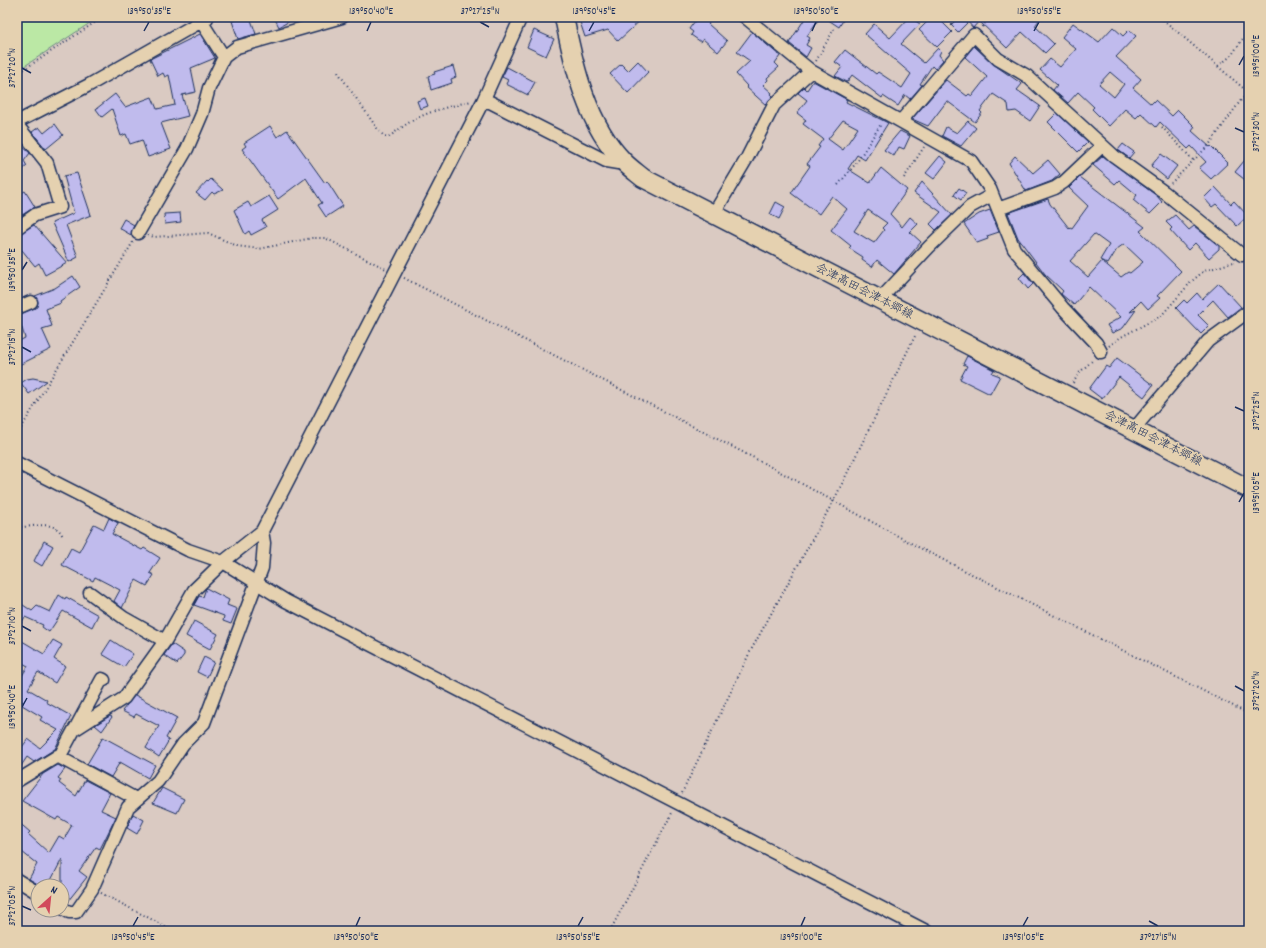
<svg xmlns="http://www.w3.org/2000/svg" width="1266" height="948" font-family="Dekko,'Klee One',sans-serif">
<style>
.green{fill:#bbe8a5;stroke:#6b8c82}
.building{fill:#c0bbed;stroke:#1b2f5e;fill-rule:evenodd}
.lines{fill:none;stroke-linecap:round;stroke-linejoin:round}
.minor-casing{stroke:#1b2f5e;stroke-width:15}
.secondary-casing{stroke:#1b2f5e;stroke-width:21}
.path{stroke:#1b2f5e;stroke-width:2;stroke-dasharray:1 3;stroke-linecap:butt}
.minor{stroke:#e5d1b0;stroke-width:12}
.secondary{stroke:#e5d1b0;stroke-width:18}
.ticks{fill:none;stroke:#1b2f5e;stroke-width:1.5}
.labels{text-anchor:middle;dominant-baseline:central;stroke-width:3.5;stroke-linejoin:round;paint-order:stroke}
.street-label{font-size:12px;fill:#1b2f5e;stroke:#e5d1b0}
.neatline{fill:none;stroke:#1b2f5e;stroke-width:1.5}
.ticks-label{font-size:10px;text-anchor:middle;fill:#1b2f5e}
</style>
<rect width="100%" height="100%" fill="#dacac2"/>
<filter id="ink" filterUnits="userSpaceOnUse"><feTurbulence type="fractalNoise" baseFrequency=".025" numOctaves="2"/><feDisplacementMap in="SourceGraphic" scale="8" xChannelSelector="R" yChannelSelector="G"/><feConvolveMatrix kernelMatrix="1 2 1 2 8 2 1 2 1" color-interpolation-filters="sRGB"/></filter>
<g filter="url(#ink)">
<path class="green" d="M17 17H99L17 71Z"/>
<path class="building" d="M243 17H250L256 34 238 39 232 21Z
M274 17H297L279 27Z
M597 17H644L618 41 608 30 585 37 580 22Z
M698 17H713L708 24 727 41 718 52 703 39 701 42 691 35 693 32 689 29Z
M806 17H820L807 36 810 38 806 45 811 48 806 57 789 43Z
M824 17H845L839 27Z
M910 17 920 24 901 44 924 63 938 48 941 51 939 55 943 60 935 69 932 66 920 84 922 85 910 99 905 95 898 106 883 96 882 98 852 75 847 82 835 76 842 67 835 62 845 50 876 74 878 72 902 88 911 74 865 34 874 24 890 38Z
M932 17H937L952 32 937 47 919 30Z
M959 17H1041L1035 26 1054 44 1045 53 1022 32 1007 48 979 21 973 28 968 22 958 32 951 25Z
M1073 23 1099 42 1113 27 1123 36 1129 30 1136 36 1116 57 1141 79 1133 88 1151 104 1155 100 1172 116 1178 110 1195 127 1192 131 1210 147 1211 146 1228 163 1211 179 1199 168 1206 162 1191 146 1188 149 1160 122 1156 127 1141 113 1136 118 1125 109 1109 126 1092 109 1094 107 1078 92 1068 103 1053 90 1057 85 1040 70 1050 59 1060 67 1076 49 1062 37ZM1110 72 1124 84 1114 97 1099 84Z
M534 30 554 39 546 56 527 47Z
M752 32 780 56 775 63 779 67 767 78 768 80 763 85 772 93 771 94 773 96 766 105 746 87 747 86 736 74 750 61 737 52Z
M200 34 215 58 191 68 196 92 182 95 188 116 161 123 171 149 148 157 142 140 130 144 126 134 121 136 112 109 102 117 96 109 115 94 125 107 152 97 157 109 175 105 169 75 165 77 163 73 158 76 150 59Z
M974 46 993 64 1022 84 1017 90 1040 106 1030 121 1016 111 1009 112 1008 104 993 94 980 111 982 113 975 122 947 101 928 126 912 119 946 80 967 96 969 94 972 96 987 77 965 57Z
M638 61 648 72 628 93 610 74 621 64 628 71Z
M453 66 456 77 451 79 452 83 431 90 428 76 435 74 434 72Z
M507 67 535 82 528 95 506 84 508 80 502 77Z
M813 81 844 98 847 100 846 102 888 123 865 160 857 155 848 169 870 183 881 168 907 190 890 214 902 227 910 217 918 224 910 232 921 242 894 274 877 260 872 267 862 260 863 257 849 248 851 246 831 230 847 209 832 196 819 214 791 193 810 166 807 164 820 147 818 146 823 139 803 124 806 120 797 113 807 100 798 93 804 87 807 90ZM843 120 858 128 843 150 828 139ZM868 210 887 223 882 228 884 230 874 243 854 231Z
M425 98 428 106 420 109 417 101Z
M1057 113 1088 142 1078 152 1048 122Z
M968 121 976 128 961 146 942 136 946 127 957 133Z
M55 124 63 135 46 149 32 132 39 127 44 133Z
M270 126 277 137 287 130 325 183 327 181 343 206 326 217 318 205 322 203 306 178 278 199 242 149 246 146 244 143Z
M900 131 910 136 904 149 899 147 894 156 884 150Z
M1123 144 1134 152 1129 158 1118 150Z
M22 146 30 153 24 161 27 166 17 174V152Z
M1161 154 1177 166 1167 179 1151 166Z
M1249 155V183L1235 172Z
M940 156 947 162 934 179 926 173Z
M1015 156 1033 173 1048 160 1060 174 1052 181 1026 191 1009 163Z
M1103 156 1157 196 1162 202 1150 214 1133 200 1137 195 1119 180 1115 184 1093 165Z
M77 173 91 215 66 225 78 257 69 262 52 223 74 213 64 176Z
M1080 177 1145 227 1140 231 1181 271 1157 296 1160 298 1148 309 1141 301 1130 312 1136 310 1123 328 1112 333 1107 325 1121 317 1089 287 1074 305 1061 294 1063 291 1045 274 1018 238 1008 213 1048 199 1050 204 1069 228 1070 227 1072 228 1088 206 1069 188ZM1094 234 1109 245 1100 260 1102 261 1088 277 1070 261ZM1124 244 1143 262 1130 273 1128 272 1121 277 1102 261 1108 264 1117 249Z
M211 179 223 190 214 194 212 192 205 200 196 193 207 181 208 182Z
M922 182 952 215 936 230 930 224 941 212 914 193Z
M1215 187 1231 204 1234 201 1248 216 1237 226 1216 204 1212 207 1204 198Z
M959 188 966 193 961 200 954 195Z
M25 191 35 207 22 215 17 208V195Z
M269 196 278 210 262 220 266 227 251 235 249 231 245 234 234 210 248 202 251 207Z
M776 202 785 207 779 219 770 214Z
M990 210 999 232 987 236 988 239 977 243 964 224 979 214Z
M180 213 181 222 165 224 164 214Z
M1175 215 1189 230 1194 226 1219 246V249L1209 258 1195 243 1188 250 1170 230 1172 228 1166 222Z
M124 219 134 225 131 235 119 228Z
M34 225 67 263 45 275 39 263 35 266 22 250 17 253V235Z
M1024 273 1033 284 1028 289 1019 278Z
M73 276 80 287 60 301 61 303 46 309 52 326 42 329 51 349 17 366V342L25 338 18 315 37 307 38 302 35 296 55 288Z
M1219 283 1241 307 1228 317 1213 300 1198 315 1209 326 1201 334 1176 308 1184 300 1187 303 1197 293 1202 299Z
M967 356 994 370 992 373 1000 376 990 394 960 379 967 366 963 364Z
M1117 358 1153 385 1144 397 1119 377 1102 399 1089 389 1106 366 1109 368Z
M33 378 47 381 29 394 21 383 27 379Z
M109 518 118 523 112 534 142 550 144 548 160 558 150 573 154 575 147 586 136 580 122 608 114 601 120 590 95 577 93 581 62 565 71 548 79 552 94 524 104 529Z
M44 541 53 546 42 566 34 561Z
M206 588 229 600 227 605 237 609 231 624 223 621 224 616 194 605 199 596 203 597Z
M59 595 65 599 66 597 98 615 92 627 63 611 49 632 42 627 43 625 25 617 17 630V601L32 611 37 606 50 612Z
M194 621 218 634 210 649 186 636Z
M17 638 44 654 53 640 62 645 54 659 65 666 55 683 38 672 28 689 47 700 46 702 71 716 55 749 34 762 27 757 17 772V754L28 739 40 748 58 730 40 720 42 717 22 705 23 702 17 698V684L28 666 17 660Z
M111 640 133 654 124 667 102 654Z
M172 644 184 652V655L177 664 164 655Z
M204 657 214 662 207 677 197 672Z
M135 695 177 718 166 738 169 740 159 757 146 748 159 726 136 714 134 717 122 711Z
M110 716 112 717 102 731 95 725Z
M103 737 155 765 148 778 120 762 111 777 87 764Z
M58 765 65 769 58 778 61 780 59 783 76 796 85 780 110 793 101 810 116 817 100 849 96 847 79 871 87 877 68 901 62 897V859L48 886H41L29 879 37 864 17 848V821L30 832 28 834 49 853 59 836 64 839 72 825 58 817 56 820 22 801 43 774Z
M162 788 184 799 177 813 153 803Z
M133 814 144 820 137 834 127 828Z"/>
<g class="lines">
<g class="minor-casing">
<path id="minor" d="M745 17 811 71 971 161 990 189 1014 249 1063 308 1096 343 1101 352
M224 57 237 47 342 17
M483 101 521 17
M901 121 974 35 998 59 1027 76 1114 156 1164 192 1242 255
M17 122 89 85 207 18
M17 125 47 163 60 207 35 215 17 228
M998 209 1055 188 1064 182 1102 146
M713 215 747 158 774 105 811 71
M138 233 187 149 202 114 209 88 224 57 201 21
M883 301 886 293 929 247 970 207 992 195
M17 308 31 302
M1134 429 1208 341 1249 311
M17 463 188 550 223 562 286 601 926 931
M90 593 124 618 165 641
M75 729 102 679 104 680
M57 756 136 799
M17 781 61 754 74 730 124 698 165 641 194 590 223 562 262 531 483 101 490 102 606 161 618 163 624 162
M17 880 38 893
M62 908 69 912H76L92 889 128 807 158 781 183 744 204 723 262 568 264 543 262 531"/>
</g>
<g class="secondary-casing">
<path id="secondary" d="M564 17C574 67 587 125 624 162 630 168 637 173 643 178L1249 489"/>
</g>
<path class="path" d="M1160 17 1249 93 1241 100 1209 145 1171 183
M982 27 990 17
M816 61 834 29
M1218 66 1231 56 1249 30
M338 72 379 131 384 136 389 137C420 112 434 111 471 101
M17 74 103 17
M1162 127 1193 160
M904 178 924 147
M838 185 857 162 881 124
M148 235 154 237 208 233 237 246 259 249 312 238H325L386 269
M404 278 760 461 918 547 1249 714
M1109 346 1121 337 1161 316 1192 281 1204 271 1234 262
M1073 383 1080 372 1093 360
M17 435 133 242
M17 527C33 528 56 518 63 537
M682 793 750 652 834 500 916 334
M101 893 174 931
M610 931 672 813"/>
<use href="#minor" class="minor"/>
<use href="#secondary" class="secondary"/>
</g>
</g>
<path class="ticks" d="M480 22 489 27M144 31 149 22M367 31 371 22M589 31 594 22M812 31 816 22M1034 31 1039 22M1239 65 1244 56M22 68 31 73M1235 128 1244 132M22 270 27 262M22 347 31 352M1235 407 1244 411M1239 502 1244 493M22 626 31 631M1235 686 1244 691M22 707 27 698M22 906 31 910M1149 921 1158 926M133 926 138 917M356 926 360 917M578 926 583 917M801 926 805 917M1023 926 1028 917"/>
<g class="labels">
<g class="street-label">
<text transform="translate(864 292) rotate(27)">会津高田会津本郷線</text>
<text transform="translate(1153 439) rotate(27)">会津高田会津本郷線</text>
</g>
</g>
<rect width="1266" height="948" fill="none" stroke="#e5d1b0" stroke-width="44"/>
<g transform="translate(50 898) rotate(27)"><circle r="19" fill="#e5d1b0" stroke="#94908f"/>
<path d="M0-3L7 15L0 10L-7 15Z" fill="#d1495b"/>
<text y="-6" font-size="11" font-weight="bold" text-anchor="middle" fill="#1b2f5e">N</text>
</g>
<rect x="22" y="22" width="1222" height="904" class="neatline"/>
<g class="ticks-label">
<text x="149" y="14">139°50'35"E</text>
<text x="371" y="14">139°50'40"E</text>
<text x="480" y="14">37°27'25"N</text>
<text x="594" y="14">139°50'45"E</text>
<text x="816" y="14">139°50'50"E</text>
<text x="1039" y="14">139°50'55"E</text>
<text transform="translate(1255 56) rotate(-90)" y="4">139°51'00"E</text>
<text transform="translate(11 68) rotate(-90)" y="4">37°27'20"N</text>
<text transform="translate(1255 132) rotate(-90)" y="4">37°27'30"N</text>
<text transform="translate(11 270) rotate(-90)" y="4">139°50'35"E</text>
<text transform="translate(11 347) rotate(-90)" y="4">37°27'15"N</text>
<text transform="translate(1255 411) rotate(-90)" y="4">37°27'25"N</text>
<text transform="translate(1255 493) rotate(-90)" y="4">139°51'05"E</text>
<text transform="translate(11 626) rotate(-90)" y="4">37°27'10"N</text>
<text transform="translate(1255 691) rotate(-90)" y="4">37°27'20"N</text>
<text transform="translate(11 707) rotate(-90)" y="4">139°50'40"E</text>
<text transform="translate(11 906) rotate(-90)" y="4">37°27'05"N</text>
<text x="133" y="940">139°50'45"E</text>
<text x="356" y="940">139°50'50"E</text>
<text x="578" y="940">139°50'55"E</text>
<text x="801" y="940">139°51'00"E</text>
<text x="1023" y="940">139°51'05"E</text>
<text x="1158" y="940">37°27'15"N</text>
</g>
</svg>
